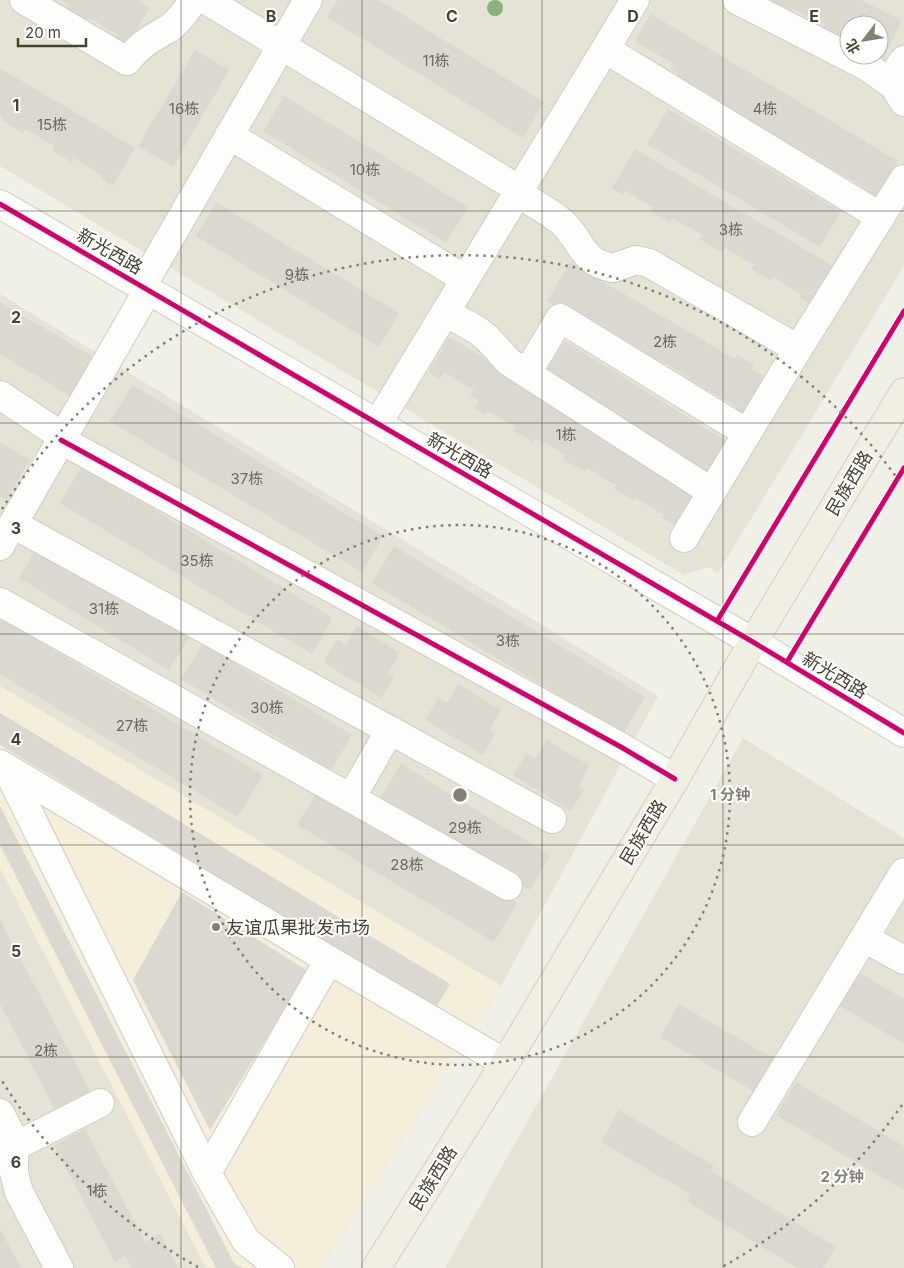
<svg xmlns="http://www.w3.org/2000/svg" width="904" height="1268" font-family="Inter,'Noto Sans SC',sans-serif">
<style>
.residential{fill:#e5e3d5;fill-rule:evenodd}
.commercial{fill:#f4eeda}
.building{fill:#dad8d1}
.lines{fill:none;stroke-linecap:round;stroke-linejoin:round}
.minor-casing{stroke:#cecdc6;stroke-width:30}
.major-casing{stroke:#d4d0b4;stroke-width:30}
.minor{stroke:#fdfdfc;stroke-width:28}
.major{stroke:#f1efe3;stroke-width:28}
.cycleway-casing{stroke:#fff;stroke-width:8}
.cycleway{stroke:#d6006c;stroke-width:5}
.tree{fill:#8ab07c}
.grid{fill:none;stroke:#474334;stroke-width:1;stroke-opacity:0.55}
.ring{fill:none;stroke:#827f73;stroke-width:2.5;stroke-dasharray:2.5 5}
.poi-dot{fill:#827f73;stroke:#fff;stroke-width:2}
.labels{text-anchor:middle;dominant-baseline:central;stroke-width:4;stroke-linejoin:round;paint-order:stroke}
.number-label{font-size:15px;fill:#6c695c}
.street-label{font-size:18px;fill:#474334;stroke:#fff}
.poi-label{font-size:18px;fill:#474334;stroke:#fff;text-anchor:start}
.grid-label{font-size:16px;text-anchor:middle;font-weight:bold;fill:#474334;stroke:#fff;stroke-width:4;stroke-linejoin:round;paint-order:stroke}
.centre{fill:#827f73;stroke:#fff;stroke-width:2.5}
.ring-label{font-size:15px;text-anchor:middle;font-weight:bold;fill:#827f73;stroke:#fff;stroke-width:4;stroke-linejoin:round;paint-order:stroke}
</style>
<rect width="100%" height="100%" fill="#f0efe8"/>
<path class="residential" d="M0 0H904V266L718 573 708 567 684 575 0 166ZM849 25H879V55H849Z
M0 294 658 696 501 986 0 686Z
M743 738 904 838V1268H445Z
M0 868 206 1268H0Z"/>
<path class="commercial" d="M0 686 501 986 320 1268H206L0 868Z"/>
<path class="building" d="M60 0H137L150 7 127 46 115 39 118 35 88 17 86 21 67 9 69 5Z
M338 0H379L544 102 523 138 327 17Z
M768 0H860L902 20 884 58 879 56V25H849V37L843 34 841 37 822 28 824 24 793 9 791 13 767 2Z
M651 14 898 161 875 199 863 192 865 188 836 171 834 174 814 163 817 159 787 142 785 145 763 132 765 129 736 112 733 116 675 82 679 74 670 69 673 64 635 41Z
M195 50 229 70 173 167 138 146Z
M0 68 135 148 113 186 101 179 103 176 74 158 71 162 52 150 54 146 25 129 23 133 1 120 3 117 0 115Z
M284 96 468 207 446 243 263 131Z
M668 109 841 212 820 247 647 144Z
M635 149 835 267 812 306 800 298 802 295 773 277 771 281 751 269 754 265 725 248 722 252 700 239 702 235 673 218 670 223 651 211 653 208 626 191 623 195 612 188Z
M216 202 399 313 379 347 196 236Z
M570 262 735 359 737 355 754 365 752 369 769 379 747 418 735 410 737 407 708 390 706 393 686 382 689 377 659 360 657 364 635 351 637 348 608 331 605 335 588 320 561 303 558 308 547 301Z
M0 302 93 357 70 396 0 354Z
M449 337 699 487 675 526 662 518 664 515 636 498 634 501 614 489 616 485 587 468 585 472 563 459 565 455 536 438 533 442 514 431 516 427 488 411 486 415 475 408 479 401 471 395 474 390 444 372 440 379 429 372Z
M565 341 731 444 708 481 542 378Z
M132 385 383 536 362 572 110 421Z
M0 442 30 460 6 500 0 496Z
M82 466 333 618 312 654 60 503Z
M38 546 189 638 169 670 19 578Z
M394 546 645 697 623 734 372 583Z
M2 619 263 775 238 817 0 674V622Z
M357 626 400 653 388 673 394 677 381 698 323 662 337 640 346 645Z
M203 644 352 735 331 770 181 679Z
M458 684 501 710 489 731 495 734 483 755 425 720 438 698 447 703Z
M0 713 450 984 436 1008 0 745Z
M547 740 590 766 578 786 584 790 571 811 513 775 527 753 535 759Z
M401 764 550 855 530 890 380 799Z
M321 785 517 903 494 942 297 825Z
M0 806 234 1263 243 1268H216L0 845Z
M182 892 308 971 210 1130 133 980Z
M0 919 92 1095 57 1113 0 1004Z
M860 973 904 999V1044L840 1006Z
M679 1004 776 1060 757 1093 660 1037Z
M796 1082 902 1145 904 1147V1190L776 1115Z
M619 1110 714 1166 711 1171 836 1247 823 1268H797L686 1201 690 1194 601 1142Z
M85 1129 145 1242 160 1234 178 1268H132L125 1256 115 1262 54 1145Z
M0 1229 21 1268H0Z"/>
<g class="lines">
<g class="minor-casing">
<path id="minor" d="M24 0 127 61C141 43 153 38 171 27 180 20 187 9 194 0
M206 0 520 190
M737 0 866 66 893 85 904 102
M605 49 881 217
M889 82 904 60
M229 135 465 279
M518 194C533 203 551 212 564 224 583 243 581 262 613 268L636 260 649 263 798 349
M0 204 753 642 904 733
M142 286 308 0
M445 312 477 330 487 338 509 362 712 492
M527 373 560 318 747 433
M0 395 63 437
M378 423 635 0
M61 440 621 747 675 779
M13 524 552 819
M684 538 798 349 904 179
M0 546 148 290
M0 602 508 886
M0 764 329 960 505 1063
M6 767 207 1173 246 1241 280 1268
M351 798 390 730
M864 938 904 960
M0 1113 13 1139 14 1146V1173L19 1192 59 1268
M752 1122 904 872
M0 1154 100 1103
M207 1173 329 960"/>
</g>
<g class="major-casing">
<path id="major" d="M376 1268 505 1063 675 779 753 642 904 392"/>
</g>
<use href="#minor" class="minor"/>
<use href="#major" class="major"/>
<g class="cycleway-casing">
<path id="cycleway" d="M0 204 753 642 904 733
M61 440 621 747 675 779
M717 621 904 311
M787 662 904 468"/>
</g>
<use href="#cycleway" class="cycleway"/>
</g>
<circle class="tree" cx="495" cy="8" r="8"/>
<path class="grid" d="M181 0V1268M362 0V1268M542 0V1268M723 0V1268M0 211H904M0 423H904M0 634H904M0 845H904M0 1057H904"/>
<g class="ring">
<circle cx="460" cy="795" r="270"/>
<path d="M902 1105A540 540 0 0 1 722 1267M198 1267A540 540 0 0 1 2 1081M2 509A540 540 0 0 1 902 485"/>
</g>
<circle class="poi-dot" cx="216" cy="927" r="5"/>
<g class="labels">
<g class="number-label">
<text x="436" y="60">11栋</text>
<text x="184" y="108">16栋</text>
<text x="765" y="108">4栋</text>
<text x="52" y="124">15栋</text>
<text x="365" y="169">10栋</text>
<text x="731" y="229">3栋</text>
<text x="297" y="274">9栋</text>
<text x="665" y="341">2栋</text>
<text x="566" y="434">1栋</text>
<text x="247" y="478">37栋</text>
<text x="197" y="560">35栋</text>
<text x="104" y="608">31栋</text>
<text x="508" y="640">3栋</text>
<text x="267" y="707">30栋</text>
<text x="132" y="725">27栋</text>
<text x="465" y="827">29栋</text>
<text x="407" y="864">28栋</text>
<text x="46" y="1050">2栋</text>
<text x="97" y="1190">1栋</text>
</g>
<g class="street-label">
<text transform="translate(110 251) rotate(30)">新光西路</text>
<text transform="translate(460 455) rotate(30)">新光西路</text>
<text transform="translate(849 483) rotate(-59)">民族西路</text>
<text transform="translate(835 675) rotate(31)">新光西路</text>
<text transform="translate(643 832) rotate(-59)">民族西路</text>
<text transform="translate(433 1178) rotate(-58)">民族西路</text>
</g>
<g class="poi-label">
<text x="226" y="927">友谊瓜果批发市场</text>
</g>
</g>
<g class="grid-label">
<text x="271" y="22">B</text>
<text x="452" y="22">C</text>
<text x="633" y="22">D</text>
<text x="814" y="22">E</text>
<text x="16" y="111">1</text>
<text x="16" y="323">2</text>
<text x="16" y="534">3</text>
<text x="16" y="745">4</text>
<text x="16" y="957">5</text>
<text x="16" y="1168">6</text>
</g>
<circle cx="460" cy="795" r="8" class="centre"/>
<g class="ring-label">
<text x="730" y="800">1 分钟</text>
<text x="842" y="1182">2 分钟</text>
</g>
<g transform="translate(864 40) rotate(239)"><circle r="24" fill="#ffffff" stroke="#b5b4ae"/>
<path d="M0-4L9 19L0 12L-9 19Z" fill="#827f73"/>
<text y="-8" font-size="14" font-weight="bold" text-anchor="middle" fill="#474334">北</text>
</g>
<path d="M18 38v8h68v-8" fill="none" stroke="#474334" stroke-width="2.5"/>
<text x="25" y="38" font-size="15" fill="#474334" stroke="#ffffff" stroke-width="4" paint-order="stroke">20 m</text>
</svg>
